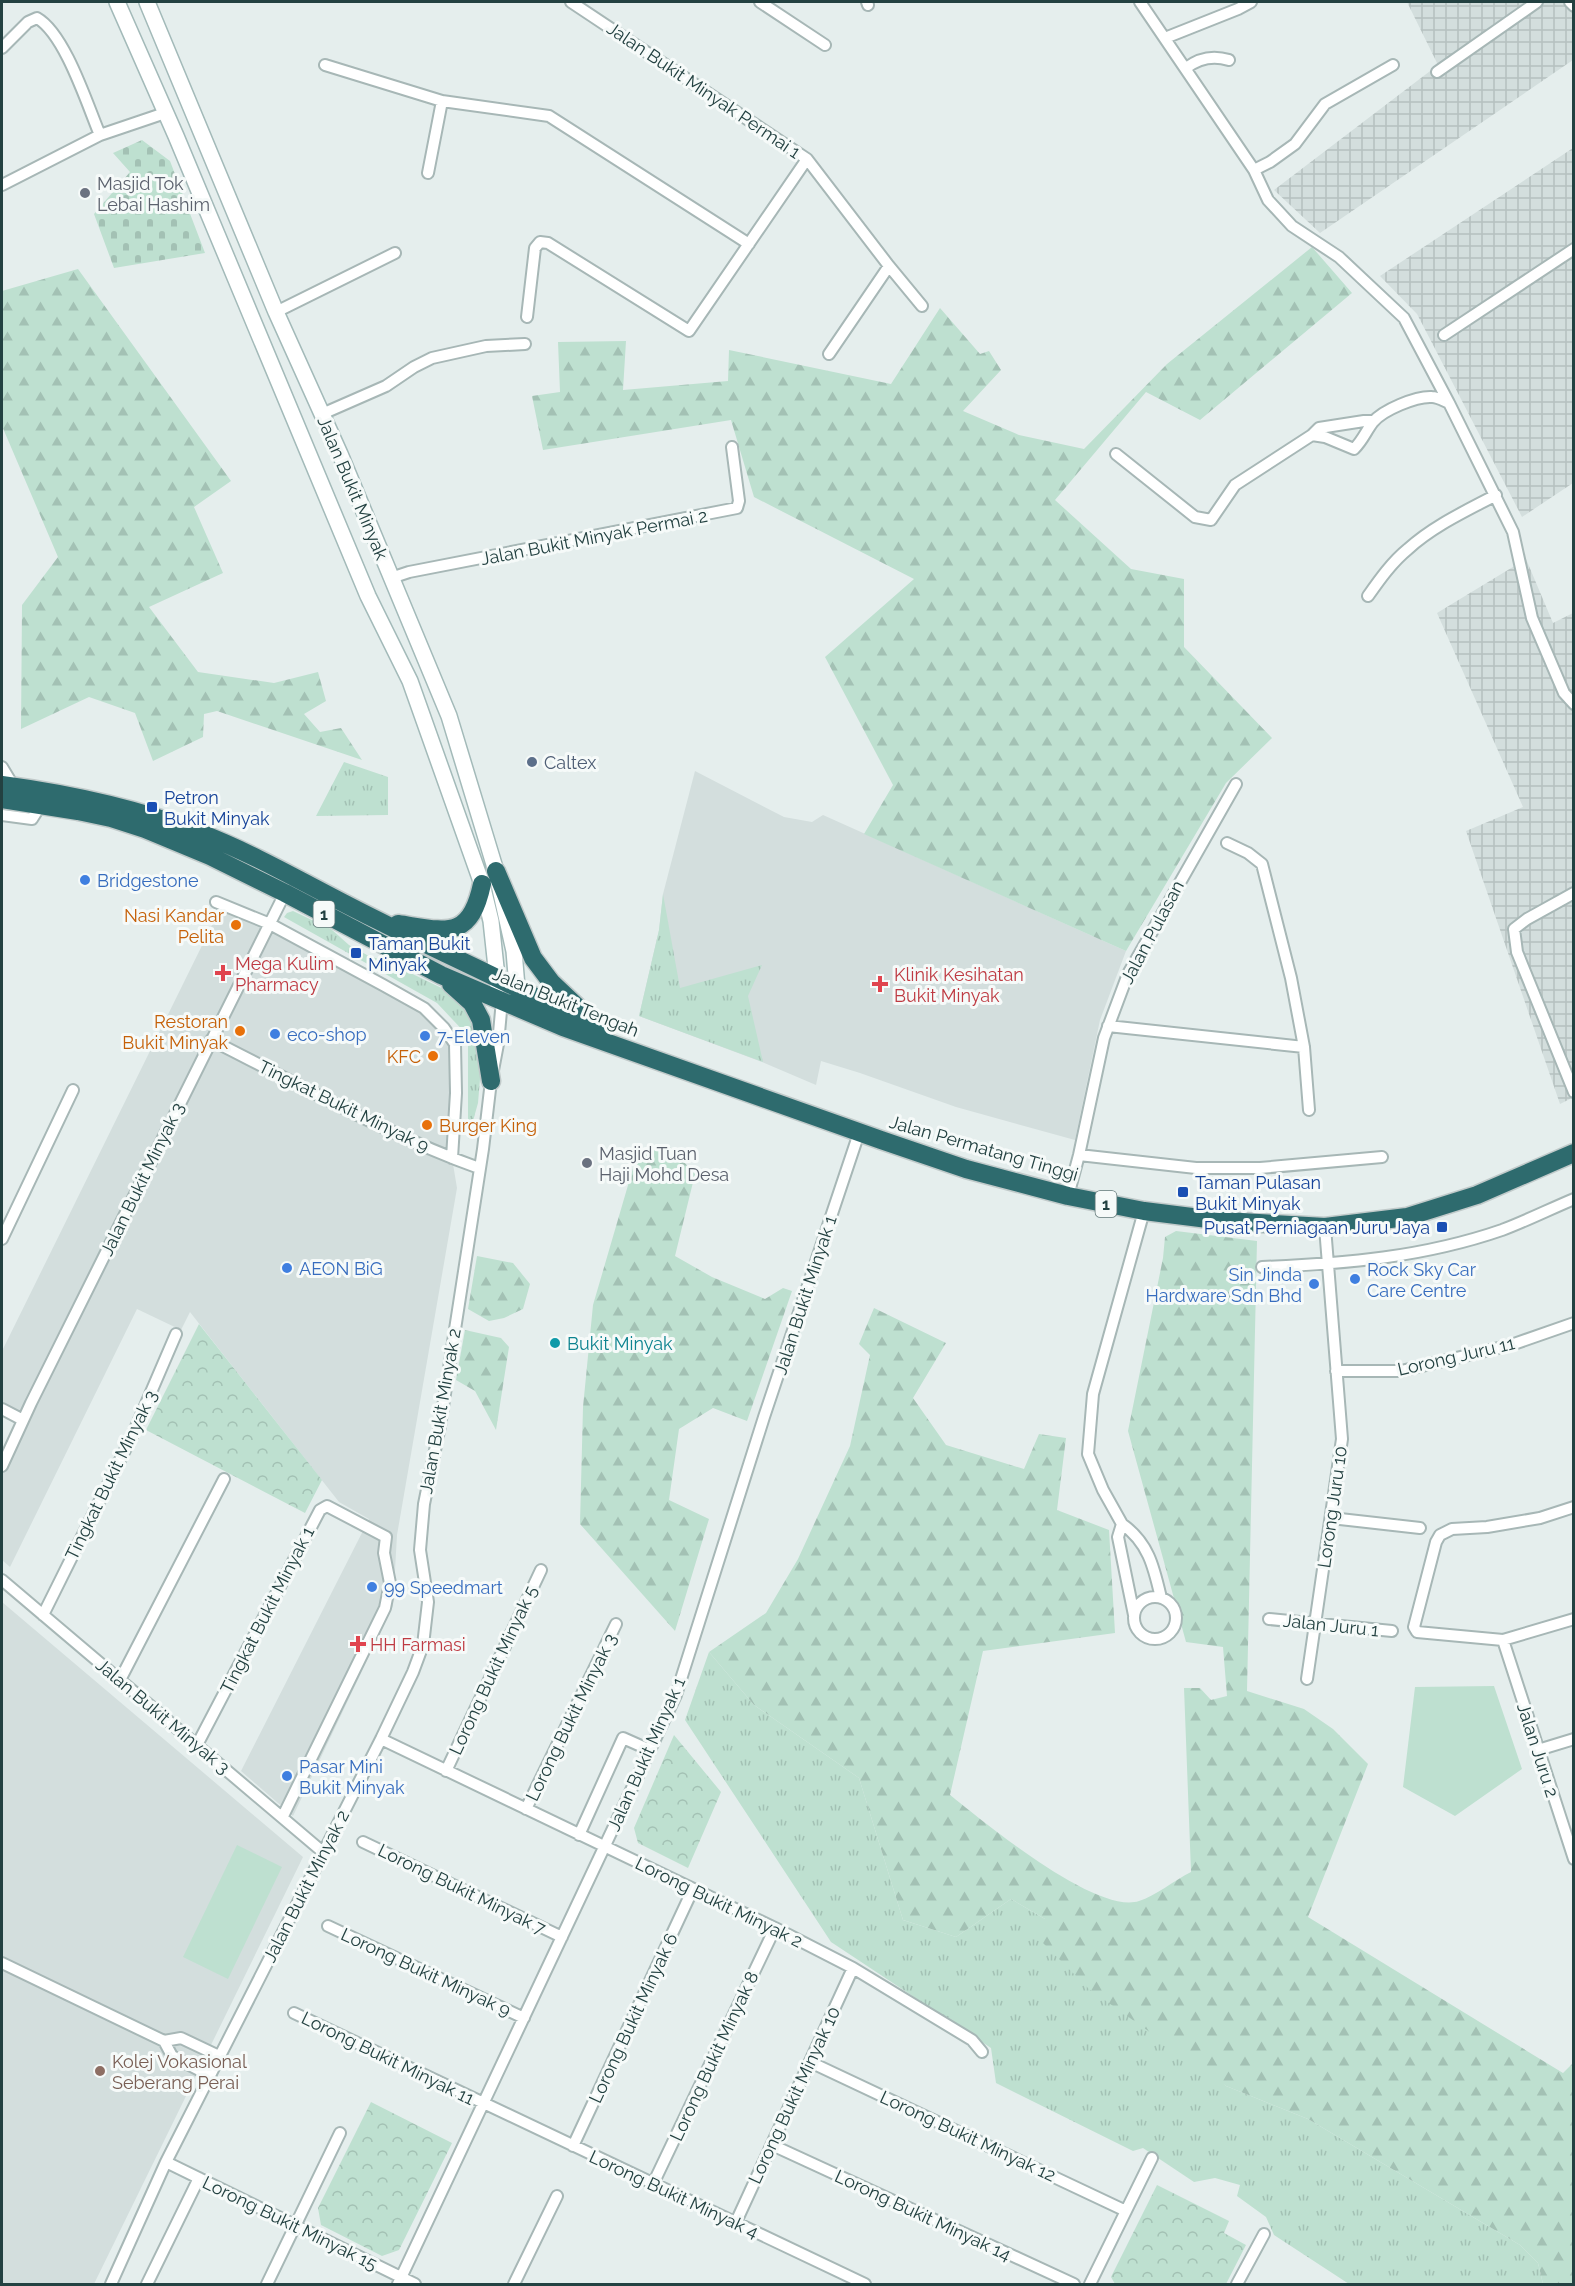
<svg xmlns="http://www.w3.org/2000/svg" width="1575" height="2286" font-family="Raleway,sans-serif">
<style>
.built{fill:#d3dedd}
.industrial{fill:url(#industrial-grid)}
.grass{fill:url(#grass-tufts)}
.forest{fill:url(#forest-firs)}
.cemetery{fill:url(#cemetery-stones)}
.park{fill:url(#park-crowns)}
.pitch{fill:#bee0d0}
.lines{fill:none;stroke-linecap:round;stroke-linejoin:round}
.street-casing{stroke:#a7b7b6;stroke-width:14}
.secondary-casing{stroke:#a3bab9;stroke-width:18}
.highway-casing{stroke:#c1caca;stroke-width:21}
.street{stroke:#fff;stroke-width:10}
.secondary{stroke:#fff;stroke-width:15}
.highway{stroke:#2e6b6e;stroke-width:18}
.worship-dot{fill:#6b7280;stroke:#f6faf9;stroke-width:2}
.service-dot{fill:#5c6f8a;stroke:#f6faf9;stroke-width:2}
.transit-dot{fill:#1a4fb4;stroke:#f6faf9;stroke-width:2}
.shop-dot{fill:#3f7fe0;stroke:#f6faf9;stroke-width:2}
.food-dot{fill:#e8710a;stroke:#f6faf9;stroke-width:2}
.health-dot{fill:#e0444e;stroke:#f6faf9;stroke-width:2}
.culture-dot{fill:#0f9aa8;stroke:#f6faf9;stroke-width:2}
.education-dot{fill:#8d6e63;stroke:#f6faf9;stroke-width:2}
.labels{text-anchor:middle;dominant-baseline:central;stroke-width:6;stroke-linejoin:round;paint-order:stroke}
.shield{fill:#f6faf9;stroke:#627878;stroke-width:1.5}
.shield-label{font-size:16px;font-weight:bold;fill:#234141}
.street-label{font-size:18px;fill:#234141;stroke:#f6faf9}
.worship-label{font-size:18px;fill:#5b616d;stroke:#f6faf9;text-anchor:start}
.service-label{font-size:18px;fill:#4e5e75;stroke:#f6faf9;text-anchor:start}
.transit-label{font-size:18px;fill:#164399;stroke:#f6faf9;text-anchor:start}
.shop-label{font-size:18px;fill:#366cbe;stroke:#f6faf9;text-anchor:start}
.food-label{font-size:18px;fill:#c56008;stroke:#f6faf9;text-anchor:end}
.health-label{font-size:18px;fill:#be3a42;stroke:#f6faf9;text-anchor:start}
.culture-label{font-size:18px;fill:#0d838f;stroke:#f6faf9;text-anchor:start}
.education-label{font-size:18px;fill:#785e54;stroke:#f6faf9;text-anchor:start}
</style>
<defs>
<pattern id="industrial-grid" width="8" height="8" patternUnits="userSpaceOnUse" patternTransform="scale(1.5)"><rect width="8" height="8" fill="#d3dedd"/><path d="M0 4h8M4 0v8" fill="none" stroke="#b5c0bf"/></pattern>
<pattern id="grass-tufts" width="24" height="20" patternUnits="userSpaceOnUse" patternTransform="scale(1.5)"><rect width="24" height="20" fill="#bee0d0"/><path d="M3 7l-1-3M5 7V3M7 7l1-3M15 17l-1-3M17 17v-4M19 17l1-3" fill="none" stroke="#a3c1b4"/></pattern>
<pattern id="forest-firs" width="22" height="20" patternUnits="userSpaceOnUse" patternTransform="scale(1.5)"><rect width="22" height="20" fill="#bee0d0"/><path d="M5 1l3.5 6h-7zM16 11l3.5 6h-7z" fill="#a3c1b4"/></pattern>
<pattern id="cemetery-stones" width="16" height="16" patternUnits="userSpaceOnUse" patternTransform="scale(1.5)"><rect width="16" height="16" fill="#bee0d0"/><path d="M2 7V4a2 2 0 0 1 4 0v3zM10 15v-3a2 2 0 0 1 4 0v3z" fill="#a3c1b4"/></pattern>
<pattern id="park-crowns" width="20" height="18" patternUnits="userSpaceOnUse" patternTransform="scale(1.5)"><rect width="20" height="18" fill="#bee0d0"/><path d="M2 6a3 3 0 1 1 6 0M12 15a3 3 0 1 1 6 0" fill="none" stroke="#a3c1b4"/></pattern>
</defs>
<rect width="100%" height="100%" fill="#e5eeed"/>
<path class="built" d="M695 771 784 817 812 822 823 815 1126 951 1100 1020 1075 1140 956 1107 860 1073 821 1061 816 1085 762 1062 639 1016 659 930 663 894Z
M222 905 424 1008 455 1044 452 1158 457 1188 397 1535 393 1606 293 1816 241 1771 369 1519 339 1502 190 1312 181 1330 137 1309 10 1567 2 1560V1466L23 1420 2 1409V1351Z
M2 1602 303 1857 94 2284H2Z"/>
<path class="industrial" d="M1407 2H1573V60L1320 233 1274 190 1438 65Z
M1573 148V483L1522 517 1417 314 1380 276Z
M1526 559 1553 623 1573 613 1574 1097 1560 1104 1466 831 1523 807 1437 613Z"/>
<path class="grass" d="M344 762 388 777V815L316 816Z
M663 894 680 988 762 965 748 996 763 1062 639 1016 659 930Z
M293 911 331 929 349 945 367 955 392 964 456 995 467 1003 482 1055 478 1103 468 1139V1036L437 1003 284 917 287 913Z
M709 1652 754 1705 859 1778 903 1920 956 1937 1011 1899 1045 1919 1226 2086 1308 2119 1520 2245 1538 2263 1543 2284H1349L1274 2235 1266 2217 1237 2196 1240 2185 1215 2178 1194 2182 1143 2148 1133 2151 996 2083 991 2048 831 1942 685 1720Z"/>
<path class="forest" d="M1312 247 1352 293 1200 420 1146 392 1055 500 1131 569 1184 579V647L1272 738 1226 783 1126 951 864 834 893 785 825 657 914 579 754 497 731 420 543 450 532 396 560 392 558 342 626 341 623 390 728 381 729 350 891 384 940 308 980 354 989 351 1001 370 963 411 1019 435 1084 449 1167 364Z
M78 269 231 481 194 507 223 573 149 607 198 672 274 683 318 672 326 701 304 714 320 732 341 728 362 760 217 711 204 714 203 737 153 761 135 713 89 697 21 729 22 605 58 557 2 426V291Z
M670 1147 695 1174 675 1256 712 1277 765 1299 783 1288 792 1291 747 1421 713 1408 679 1429 669 1500 709 1519 675 1631 580 1524 583 1407 593 1305 638 1151Z
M1176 1231 1257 1241 1247 1691 1304 1709 1333 1729 1368 1764 1308 1917 1563 2073 1573 2063V2284H1543L1538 2263 1520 2245 1308 2119 1226 2086 1089 1989 1041 1941 1045 1919 1011 1899 956 1937 903 1920 859 1778 754 1705 709 1652 766 1613 798 1559 850 1446 870 1355 859 1344 874 1308 946 1343 913 1398 946 1445 1024 1469 1039 1434 1066 1438 1057 1510 1109 1530 1115 1633 983 1651 950 1795C984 1822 1096 1915 1139 1901 1155 1896 1175 1880 1191 1872L1184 1688H1200L1211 1700 1227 1696 1223 1647 1186 1642 1128 1431 1163 1258 1165 1237Z
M477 1256 513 1263 530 1284 523 1309 504 1318 489 1321 468 1309Z
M465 1330 501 1338 509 1347 496 1430 475 1391 456 1380Z"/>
<path class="cemetery" d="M142 140 170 161 205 253 114 268 94 214 130 172 113 153Z"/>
<path class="park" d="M199 1324 322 1480 305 1513 146 1430Z
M674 1735 721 1792 688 1868 638 1843 634 1828Z
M371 2102 452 2143 399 2250 382 2256 321 2225 318 2208Z
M1157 2185 1229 2221 1224 2233 1246 2245 1226 2284H1115L1111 2277Z"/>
<path class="pitch" d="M1494 1686 1522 1769 1455 1816 1403 1787 1415 1687Z
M237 1845 282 1867 228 1979 183 1957Z"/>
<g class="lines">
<g class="street-casing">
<path id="street" d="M571 2 807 159 889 266 922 306
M760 2 825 45
M867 2 868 5
M1140 2 1254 170 1268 200 1292 226 1339 257 1404 318 1449 403 1513 532 1532 618 1564 693 1574 704
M1570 2 1574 6
M1165 38 1238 9 1251 2
M2 48 28 22 37 18C65 34 87 104 100 135
M325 65 442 101 549 116 749 244
M1186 68C1199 58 1213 55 1229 60
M1437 72 1537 2
M1254 170 1270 162 1295 144 1325 104 1393 65
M428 173 442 101
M2 185 100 135 165 113
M276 312 395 253
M527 317 535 248 540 242 548 243 689 331 807 159
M1444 335 1574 249
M829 354 889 266
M322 414 386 386 414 367 432 358 486 346 525 344
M1312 435 1319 428 1364 421H1373
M1116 454 1195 517 1211 520 1235 485 1312 435 1325 437 1354 449C1363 440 1366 431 1373 422 1383 410 1416 396 1432 397 1438 397 1444 401 1449 403
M391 578 409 572 737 508 739 501 732 447
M1368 596C1380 579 1392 562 1408 549 1433 526 1466 511 1496 495
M2 767 14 787
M2 815 32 819 37 811 36 805
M1227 843 1248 853 1262 864 1291 978 1304 1047 1309 1110
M1574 893 1527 919 1514 929 1517 952 1574 1092
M216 902 270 924 383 985 424 1008 444 1028 455 1044 456 1093 452 1158
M1108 1026 1304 1047
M211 1040C299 1084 387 1135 479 1168
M1079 1155 1196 1168H1260L1382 1157
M1068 1196 1079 1155 1104 1038 1128 974 1236 784
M2 1239 73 1090
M1262 1267C1344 1264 1424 1257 1502 1230 1526 1221 1550 1209 1574 1199
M1336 1371H1401L1511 1345 1574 1323
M2 1409 23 1420
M2 1466 31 1403 285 893
M1574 1507 1540 1518 1487 1527 1452 1529 1440 1535 1436 1542 1414 1627 1417 1632 1503 1640 1574 1619
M1331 1518 1420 1528
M1122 1524C1149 1543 1154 1568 1161 1598
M2 1580 324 1853
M1134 1618a21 21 0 1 1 42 0a21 21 0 1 1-42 0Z
M43 1615 133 1434 176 1334
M1134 1615 1118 1537 1122 1524 1103 1490 1088 1454 1093 1394 1144 1211
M1269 1619 1392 1631
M1503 1640 1574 1859
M1307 1679 1342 1439 1325 1227
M120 1680 224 1479
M381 1739 775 1928 853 1968 972 2040 982 2052
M197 1745 320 1510 327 1506 386 1537 384 1553 390 1583 385 1608 283 1816
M1538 1750 1574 1739
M446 1771 541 1570
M526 1809 616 1624
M579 1835 623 1738 650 1750
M363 1842 562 1937
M328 1926 524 2018
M2 1963 164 2041 181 2038 219 2056
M294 2013 865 2284
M164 2041 172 2056 209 2075
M810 2062 1126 2211
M772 2145 1074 2284
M573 2146 693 1889
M166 2162 415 2284
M653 2184 775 1928
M736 2222 853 1968
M111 2284 166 2162 381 1739 413 1672 423 1645 428 1602 420 1550 424 1504 440 1426 483 1149 491 1081 498 1044 502 1000
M147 2284 199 2178
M267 2284 340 2133
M398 2284 676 1695 764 1417 859 1133
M514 2284 557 2196
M1090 2284 1152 2158
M1237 2284 1264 2234"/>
</g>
<g class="secondary-casing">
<path id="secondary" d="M117 2 176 136 368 596 410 681 482 884 491 921 498 986
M147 2 276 312 340 454 449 716 496 871 514 951 517 987 515 996"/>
</g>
<g class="highway-casing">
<path id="highway" d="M2 785C69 794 136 808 200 833 262 857 319 892 379 921 452 958 527 990 598 1030
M2 799 78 811 111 818 145 829 210 856 285 893 441 975 563 1027 881 1140 966 1169 1068 1196 1144 1211 1224 1221 1325 1227 1407 1217 1477 1195 1574 1153
M496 871 533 958 551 982 587 1016
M398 924C446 931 470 941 482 884
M451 984 472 1003 481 1020 491 1081"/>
</g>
<use href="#street" class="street"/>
<use href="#secondary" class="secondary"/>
<use href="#highway" class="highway"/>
</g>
<g class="worship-dot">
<circle cx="85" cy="193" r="6"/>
<circle cx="587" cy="1163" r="6"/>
</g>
<circle class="service-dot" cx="532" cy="762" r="6"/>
<g class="transit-dot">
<rect x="146" y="801" width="12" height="12" rx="3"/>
<rect x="350" y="947" width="12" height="12" rx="3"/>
<rect x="1177" y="1186" width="12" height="12" rx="3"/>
<rect x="1436" y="1221" width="12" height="12" rx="3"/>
</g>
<g class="shop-dot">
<circle cx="85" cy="880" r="6"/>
<circle cx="275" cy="1034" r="6"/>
<circle cx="425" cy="1036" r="6"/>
<circle cx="287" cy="1268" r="6"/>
<circle cx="1355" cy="1279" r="6"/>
<circle cx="1314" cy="1284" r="6"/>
<circle cx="372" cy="1587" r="6"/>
<circle cx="287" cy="1776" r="6"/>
</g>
<g class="food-dot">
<circle cx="236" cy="925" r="6"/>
<circle cx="240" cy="1031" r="6"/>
<circle cx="433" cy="1056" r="6"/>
<circle cx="427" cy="1125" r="6"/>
</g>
<g class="health-dot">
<path d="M220 964h6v6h6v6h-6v6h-6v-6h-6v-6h6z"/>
<path d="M877 975h6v6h6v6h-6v6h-6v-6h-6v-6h6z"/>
<path d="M355 1635h6v6h6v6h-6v6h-6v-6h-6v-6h6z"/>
</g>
<circle class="culture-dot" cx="555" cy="1343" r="6"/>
<circle class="education-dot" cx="100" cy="2071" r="6"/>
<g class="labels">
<g class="shield">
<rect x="313.5" y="901" width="21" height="26" rx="4.5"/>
<rect x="1095.5" y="1191" width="21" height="26" rx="4.5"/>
</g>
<g class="shield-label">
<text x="324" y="914">1</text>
<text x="1106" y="1204">1</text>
</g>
<g class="street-label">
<text transform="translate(704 90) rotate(34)">Jalan Bukit Minyak Permai 1</text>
<text transform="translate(353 488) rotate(67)">Jalan Bukit Minyak</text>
<text transform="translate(594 537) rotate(-11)">Jalan Bukit Minyak Permai 2</text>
<text transform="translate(1152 932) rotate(-62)">Jalan Pulasan</text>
<text transform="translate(566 1002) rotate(22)">Jalan Bukit Tengah</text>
<text transform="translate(344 1106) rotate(26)">Tingkat Bukit Minyak 9</text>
<text transform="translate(984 1148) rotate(16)">Jalan Permatang Tinggi</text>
<text transform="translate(142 1179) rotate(-64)">Jalan Bukit Minyak 3</text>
<text transform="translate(805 1295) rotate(-72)">Jalan Bukit Minyak 1</text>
<text transform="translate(1456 1356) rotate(-13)">Lorong Juru 11</text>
<text transform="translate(440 1411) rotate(-80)">Jalan Bukit Minyak 2</text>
<text transform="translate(111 1475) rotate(-64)">Tingkat Bukit Minyak 3</text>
<text transform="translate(1332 1507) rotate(-82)">Lorong Juru 10</text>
<text transform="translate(267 1610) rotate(-63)">Tingkat Bukit Minyak 1</text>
<text transform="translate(1331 1625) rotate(6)">Jalan Juru 1</text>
<text transform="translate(493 1670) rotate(-65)">Lorong Bukit Minyak 5</text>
<text transform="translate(163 1716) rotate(40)">Jalan Bukit Minyak 3</text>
<text transform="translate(571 1717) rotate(-64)">Lorong Bukit Minyak 3</text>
<text transform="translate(1538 1750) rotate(72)">Jalan Juru 2</text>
<text transform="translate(646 1754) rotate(-66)">Jalan Bukit Minyak 1</text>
<text transform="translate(306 1886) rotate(-63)">Jalan Bukit Minyak 2</text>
<text transform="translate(462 1889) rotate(26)">Lorong Bukit Minyak 7</text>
<text transform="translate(719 1902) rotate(26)">Lorong Bukit Minyak 2</text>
<text transform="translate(426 1972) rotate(25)">Lorong Bukit Minyak 9</text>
<text transform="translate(633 2018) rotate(-65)">Lorong Bukit Minyak 6</text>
<text transform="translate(714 2056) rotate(-65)">Lorong Bukit Minyak 8</text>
<text transform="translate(388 2058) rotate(26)">Lorong Bukit Minyak 11</text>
<text transform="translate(794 2095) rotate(-65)">Lorong Bukit Minyak 10</text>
<text transform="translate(968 2136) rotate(25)">Lorong Bukit Minyak 12</text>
<text transform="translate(674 2194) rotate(25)">Lorong Bukit Minyak 4</text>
<text transform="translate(923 2215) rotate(25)">Lorong Bukit Minyak 14</text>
<text transform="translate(290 2223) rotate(26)">Lorong Bukit Minyak 15</text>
</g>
<g class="worship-label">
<text x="97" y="183">Masjid Tok<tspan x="97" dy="21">Lebai Hashim</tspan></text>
<text x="599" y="1153">Masjid Tuan<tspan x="599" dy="21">Haji Mohd Desa</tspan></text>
</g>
<g class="service-label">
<text x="544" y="762">Caltex</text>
</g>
<g class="transit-label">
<text x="164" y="797">Petron<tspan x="164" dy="21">Bukit Minyak</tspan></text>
<text x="368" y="943">Taman Bukit<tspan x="368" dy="21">Minyak</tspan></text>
<text x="1195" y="1182">Taman Pulasan<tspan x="1195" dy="21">Bukit Minyak</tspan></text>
<text x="1430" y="1227" text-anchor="end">Pusat Perniagaan Juru Jaya</text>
</g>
<g class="shop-label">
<text x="97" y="880">Bridgestone</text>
<text x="287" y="1034">eco-shop</text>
<text x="437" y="1036">7-Eleven</text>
<text x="299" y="1268">AEON BiG</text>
<text x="1367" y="1269">Rock Sky Car<tspan x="1367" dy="21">Care Centre</tspan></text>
<text x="1302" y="1274" text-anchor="end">Sin Jinda<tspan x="1302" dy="21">Hardware Sdn Bhd</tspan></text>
<text x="384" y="1587">99 Speedmart</text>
<text x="299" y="1766">Pasar Mini<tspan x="299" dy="21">Bukit Minyak</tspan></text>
</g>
<g class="food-label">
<text x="224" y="915">Nasi Kandar<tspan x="224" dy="21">Pelita</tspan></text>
<text x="228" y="1021">Restoran<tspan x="228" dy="21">Bukit Minyak</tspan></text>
<text x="421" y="1056">KFC</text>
<text x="439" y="1125" text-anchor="start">Burger King</text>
</g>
<g class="health-label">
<text x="235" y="963">Mega Kulim<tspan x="235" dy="21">Pharmacy</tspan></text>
<text x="894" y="974">Klinik Kesihatan<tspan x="894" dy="21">Bukit Minyak</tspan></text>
<text x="370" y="1644">HH Farmasi</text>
</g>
<g class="culture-label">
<text x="567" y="1343">Bukit Minyak</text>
</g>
<g class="education-label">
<text x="112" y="2061">Kolej Vokasional<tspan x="112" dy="21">Seberang Perai</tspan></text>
</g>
</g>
<rect width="1575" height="2286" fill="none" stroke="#234141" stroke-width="6"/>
</svg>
